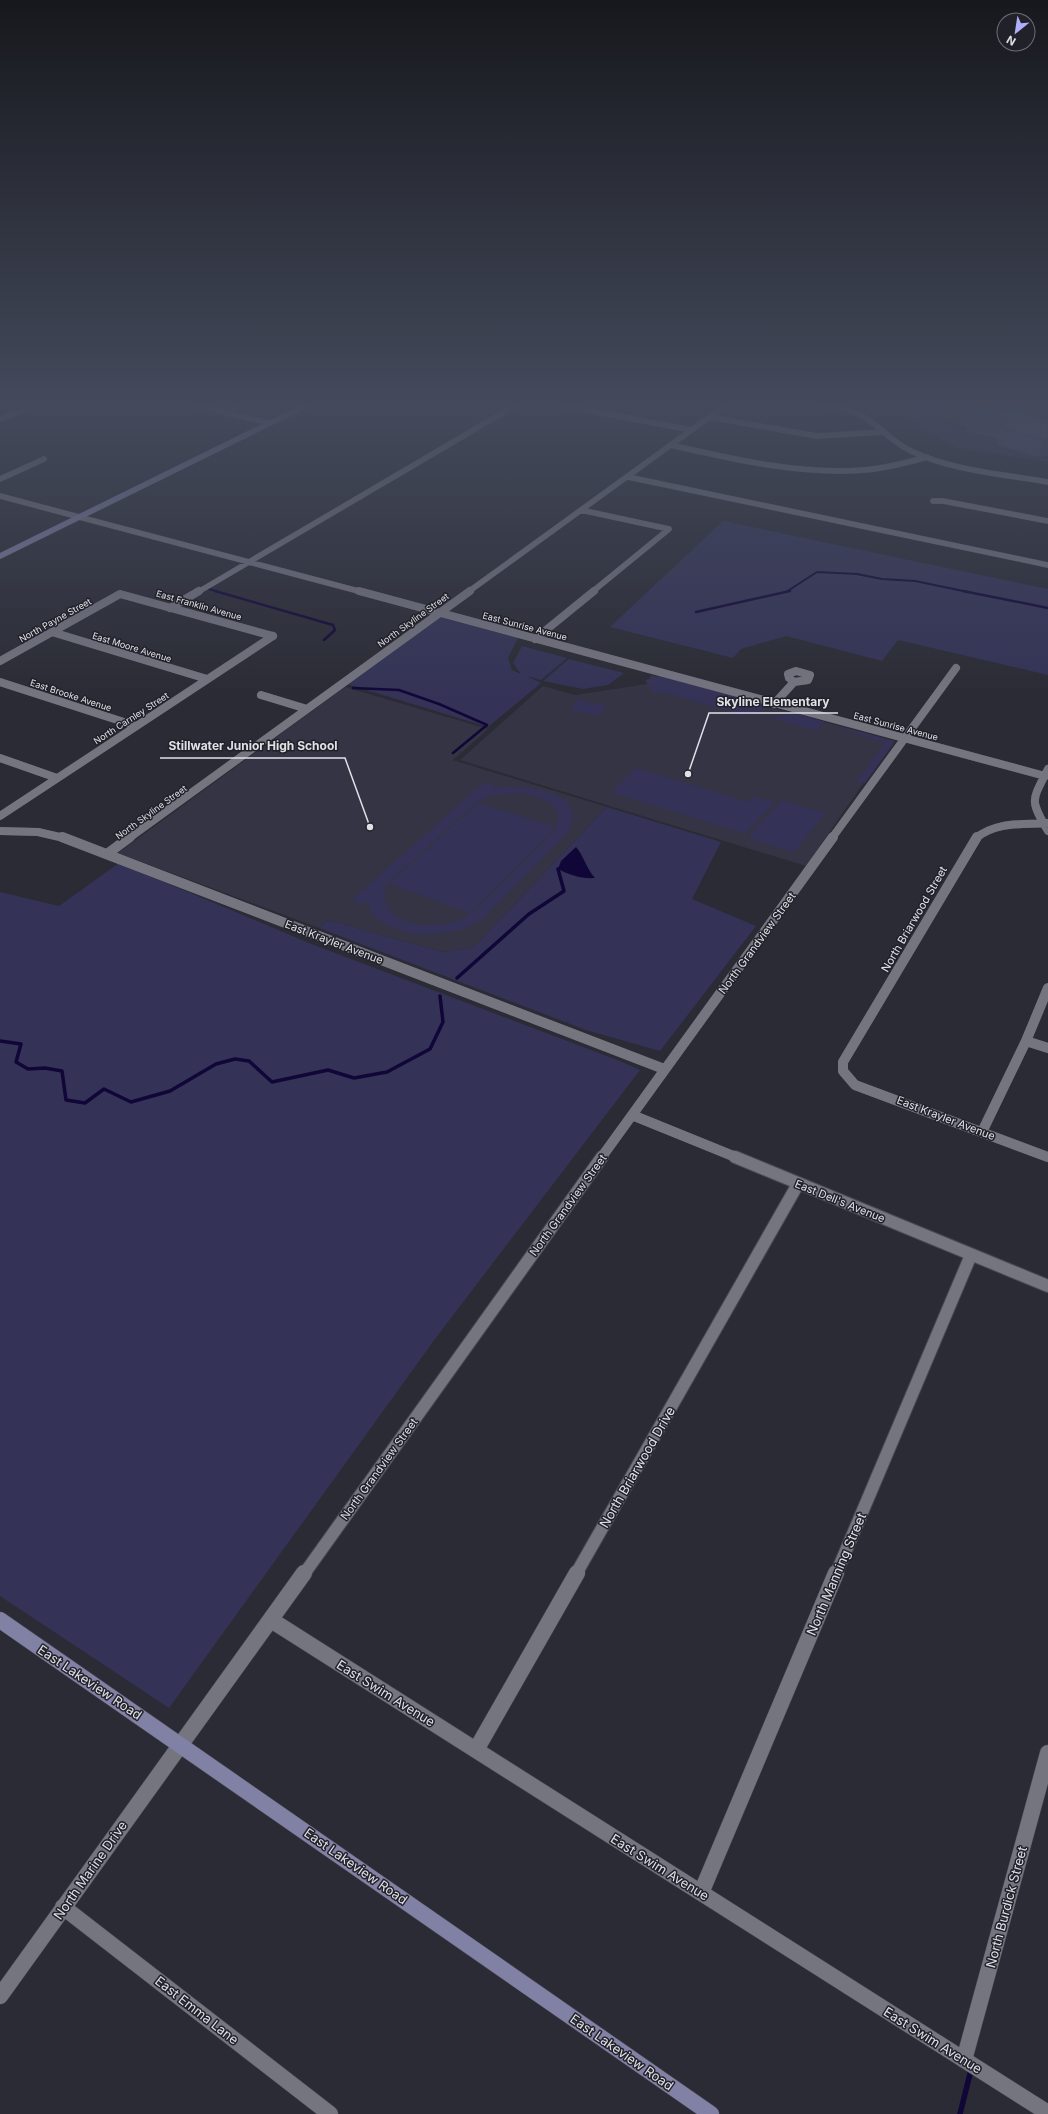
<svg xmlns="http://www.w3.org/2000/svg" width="1048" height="2114" font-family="Inter,sans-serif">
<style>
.built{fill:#343444}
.green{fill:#343357;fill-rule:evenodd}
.water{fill:#110638}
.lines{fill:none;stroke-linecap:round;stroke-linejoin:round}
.stream-far3{stroke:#110638;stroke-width:2}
.stream-far2{stroke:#110638;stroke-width:2.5}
.stream-far1{stroke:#110638;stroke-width:3.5}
.stream{stroke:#110638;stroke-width:5.5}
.street-far4-casing{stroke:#484951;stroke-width:6}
.street-far3-casing{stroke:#484951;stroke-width:8}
.street-far2-casing{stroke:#484951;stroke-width:10}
.street-far1-casing{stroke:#484951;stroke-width:14}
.street-casing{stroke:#484951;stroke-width:17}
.secondary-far1-casing{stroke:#484951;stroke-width:6}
.secondary-casing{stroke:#484951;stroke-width:17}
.street-far4{stroke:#757580;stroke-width:5.5}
.street-far3{stroke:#757580;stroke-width:8}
.street-far2{stroke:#757580;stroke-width:10}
.street-far1{stroke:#757580;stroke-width:12}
.street{stroke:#757580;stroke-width:16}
.secondary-far1{stroke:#8180a5;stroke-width:5.5}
.secondary{stroke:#8180a5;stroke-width:16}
.wall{fill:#484778}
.shaded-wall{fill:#3b3a62}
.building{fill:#54538c;stroke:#3b3a62}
.labels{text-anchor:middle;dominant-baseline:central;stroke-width:3;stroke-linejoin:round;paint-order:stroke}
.far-street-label{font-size:9px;fill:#e0e1e7;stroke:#21212a}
.street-label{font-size:11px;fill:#e0e1e7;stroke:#21212a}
.near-street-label{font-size:13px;fill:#e0e1e7;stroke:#21212a}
.leader{fill:none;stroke:#e0e1e7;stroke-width:1.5}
.callout-dot{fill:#e0e1e7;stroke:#21212a;stroke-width:1.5}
.callout-label{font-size:12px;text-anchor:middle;font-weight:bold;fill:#e0e1e7;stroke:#21212a;stroke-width:3;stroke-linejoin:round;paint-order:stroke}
</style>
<rect width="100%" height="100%" fill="#2a2b34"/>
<path class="built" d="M651 675 895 741 860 788 806 866 460 760 543 686 575 695 647 684Z
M345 687 488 729 453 760 607 807 474 947 443 952 328 920 319 928 118 853Z"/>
<path class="green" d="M609 402H665L677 407 668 414 643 415 651 409Z
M886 402H1048V432L962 414 953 416 946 423 961 426 959 430 985 437 992 431 1013 437 997 445 1048 460V462L955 447 921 427 893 403Z
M723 521 1048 589V675L898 640 882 661 786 636 741 649 733 658 610 627Z
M439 617 518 638 508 658 512 670 521 674 513 663 522 646 567 658 541 680 527 676 541 683 488 727 347 684Z
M569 659 624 673 608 685 583 689 543 681Z
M660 676 763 704V709L753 713 734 716 736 713 662 692 654 693 645 680Z
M578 700 606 706 598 716 570 710Z
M798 714 825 722 822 726 813 730 771 718Z
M843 727 893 741V744L865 783 856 782 885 743 839 728Z
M636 768 749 802 755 796 775 802 745 834 611 792Z
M484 782 495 785 493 788C513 784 578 788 573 820 572 824 569 828 568 832L483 919 462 930 431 935 406 933 385 924 372 914 367 901 363 905 352 900ZM519 793C541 797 567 803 555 830L475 911 471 913 556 827 478 803 389 884 470 913C466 916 461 919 457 921 430 931 375 924 386 885L472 806C486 795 501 794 519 793Z
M782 800 825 813 794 852 748 838Z
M607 807 721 842 692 899 756 926 660 1051 586 1030 319 928 328 920 443 952 474 947Z
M119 863 314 945 620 1061 640 1070 435 1339 169 1708 0 1596V892L59 906Z"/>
<path class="water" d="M1026 402H1048V413L1028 404Z
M576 847C584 856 586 868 595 878 581 879 570 875 558 869L561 861Z"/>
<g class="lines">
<path class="stream-far3" d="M209 589 219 592
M786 592 817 572 857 574 882 579 915 581 968 592"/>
<path class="stream-far2" d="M215 591 333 625 335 630 324 640
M963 591 1048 608
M696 612 790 591
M353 688 399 690 439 704 487 725 453 753"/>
<path class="stream-far1" d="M457 978 529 914 564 891 558 869
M0 1041 21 1044 16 1062 28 1069 45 1068 62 1071 66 1100 85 1103 104 1089 131 1102 170 1091 216 1064 235 1059 249 1061 272 1082 328 1070 354 1078 387 1072 430 1049 443 1022 440 996"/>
<path class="stream" d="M960 2114 971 2070"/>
<g class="street-far4-casing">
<path id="street-far4" d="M181 402 270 423
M545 402 691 430
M802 402C822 405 844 406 861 415 879 425 892 442 911 451 953 471 1003 474 1048 482
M225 412 246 402
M709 417 817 436 883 432
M0 419 23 410
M670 445C733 459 799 475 864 470 886 468 906 463 927 457
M628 477 1048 565
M0 479 44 459
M0 496 362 592
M933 501H943L1048 521
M581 510 669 529
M198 592 521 402
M468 592 730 402
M592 592 669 529"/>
</g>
<g class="street-far3-casing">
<path id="street-far3" d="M359 591 1045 776
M170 608 199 591
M52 632 207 679
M535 639 594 591
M0 661 120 594 273 636
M796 671 810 675 808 680 794 682 789 678 788 674Z
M0 682 136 726
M261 695 307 709
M774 704 794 682
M0 758 57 778
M1048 769C1032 801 1029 799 1048 831
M0 816 273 636
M0 831 38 832 64 838
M129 838 470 591
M832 838 956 668
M976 838C997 821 1023 825 1048 823"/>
</g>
<g class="street-far2-casing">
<path id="street-far2" d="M62 837 664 1069
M977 837 843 1062V1071L855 1085 1048 1157
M107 854 130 837
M1026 1041 1048 1048
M632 1115 738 1158
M982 1132 1026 1041 1048 988
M601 1158 833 837"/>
</g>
<g class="street-far1-casing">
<path id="street-far1" d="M735 1157 1048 1286
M304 1574 602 1157
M576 1574 798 1184
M836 1574 971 1255"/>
</g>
<g class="street-casing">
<path id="street" d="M271 1620 1048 2113
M476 1750 577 1573
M701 1893 836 1573
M63 1907 330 2114
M0 1996 304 1573
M964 2060 1048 1753"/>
</g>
<g class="secondary-far1-casing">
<path id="secondary-far1" d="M0 556 313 402"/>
</g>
<g class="secondary-casing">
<path id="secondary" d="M0 1620 711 2114"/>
</g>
<use href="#street-far4" class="street-far4"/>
<use href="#street-far3" class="street-far3"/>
<use href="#street-far2" class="street-far2"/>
<use href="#street-far1" class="street-far1"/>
<use href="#street" class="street"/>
<use href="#secondary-far1" class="secondary-far1"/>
<use href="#secondary" class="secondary"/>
</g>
<path class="wall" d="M1005 403 1003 413 1048 422V455L1039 457 997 445 998 438 965 432 966 426 959 425 962 408Z"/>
<path class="shaded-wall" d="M1005 403 1001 420 996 415Z
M1048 438V455L1039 457 1043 439Z"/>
<path class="building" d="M972 402H1003L1005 403 996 415 1018 410 1048 422V438L1043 439 1001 427 1007 421 969 415 974 409 962 408Z"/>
<linearGradient id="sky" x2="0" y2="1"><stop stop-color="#17181d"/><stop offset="0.58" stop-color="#444a5c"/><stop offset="1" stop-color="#444a5c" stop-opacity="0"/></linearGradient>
<rect width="1048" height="698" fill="url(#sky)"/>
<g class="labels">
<g class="far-street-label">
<text transform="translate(199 605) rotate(16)">East Franklin Avenue</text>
<text transform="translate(55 620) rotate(-29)">North Payne Street</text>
<text transform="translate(413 620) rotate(-36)">North Skyline Street</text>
<text transform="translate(525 626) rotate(15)">East Sunrise Avenue</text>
<text transform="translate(132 647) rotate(17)">East Moore Avenue</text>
<text transform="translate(71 695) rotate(18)">East Brooke Avenue</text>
<text transform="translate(131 718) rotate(-33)">North Carnley Street</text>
<text transform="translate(896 726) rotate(15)">East Sunrise Avenue</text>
<text transform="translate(151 812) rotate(-36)">North Skyline Street</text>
</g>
<g class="street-label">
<text transform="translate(914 919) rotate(-60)">North Briarwood Street</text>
<text transform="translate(334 942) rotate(21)">East Krayler Avenue</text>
<text transform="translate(757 943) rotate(-54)">North Grandview Street</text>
<text transform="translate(946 1118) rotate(21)">East Krayler Avenue</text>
<text transform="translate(840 1201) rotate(22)">East Dell's Avenue</text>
<text transform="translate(568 1205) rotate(-54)">North Grandview Street</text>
<text transform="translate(379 1469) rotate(-54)">North Grandview Street</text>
</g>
<g class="near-street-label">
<text transform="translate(637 1467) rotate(-60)">North Briarwood Drive</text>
<text transform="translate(836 1574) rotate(-67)">North Manning Street</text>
<text transform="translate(90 1682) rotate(34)">East Lakeview Road</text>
<text transform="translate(386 1693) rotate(32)">East Swim Avenue</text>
<text transform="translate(356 1866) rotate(35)">East Lakeview Road</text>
<text transform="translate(660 1867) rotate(32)">East Swim Avenue</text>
<text transform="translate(90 1870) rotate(-55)">North Marine Drive</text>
<text transform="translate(1006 1907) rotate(-75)">North Burdick Street</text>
<text transform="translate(197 2010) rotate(38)">East Emma Lane</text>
<text transform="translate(933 2040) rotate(32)">East Swim Avenue</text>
<text transform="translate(622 2052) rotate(35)">East Lakeview Road</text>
</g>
</g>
<path class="leader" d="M688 774L709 713H838M370 827L345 758H160"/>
<g class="callout-dot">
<circle cx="688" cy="774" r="4"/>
<circle cx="370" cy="827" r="4"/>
</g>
<g class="callout-label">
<text x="773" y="706">Skyline Elementary</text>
<text x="253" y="750">Stillwater Junior High School</text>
</g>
<g transform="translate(1016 32) rotate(210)"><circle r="19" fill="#21212a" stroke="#6d6e76"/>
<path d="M0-3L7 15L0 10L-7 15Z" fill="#aeaefb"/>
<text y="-6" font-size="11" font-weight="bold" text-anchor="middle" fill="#e0e1e7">N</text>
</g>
</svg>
